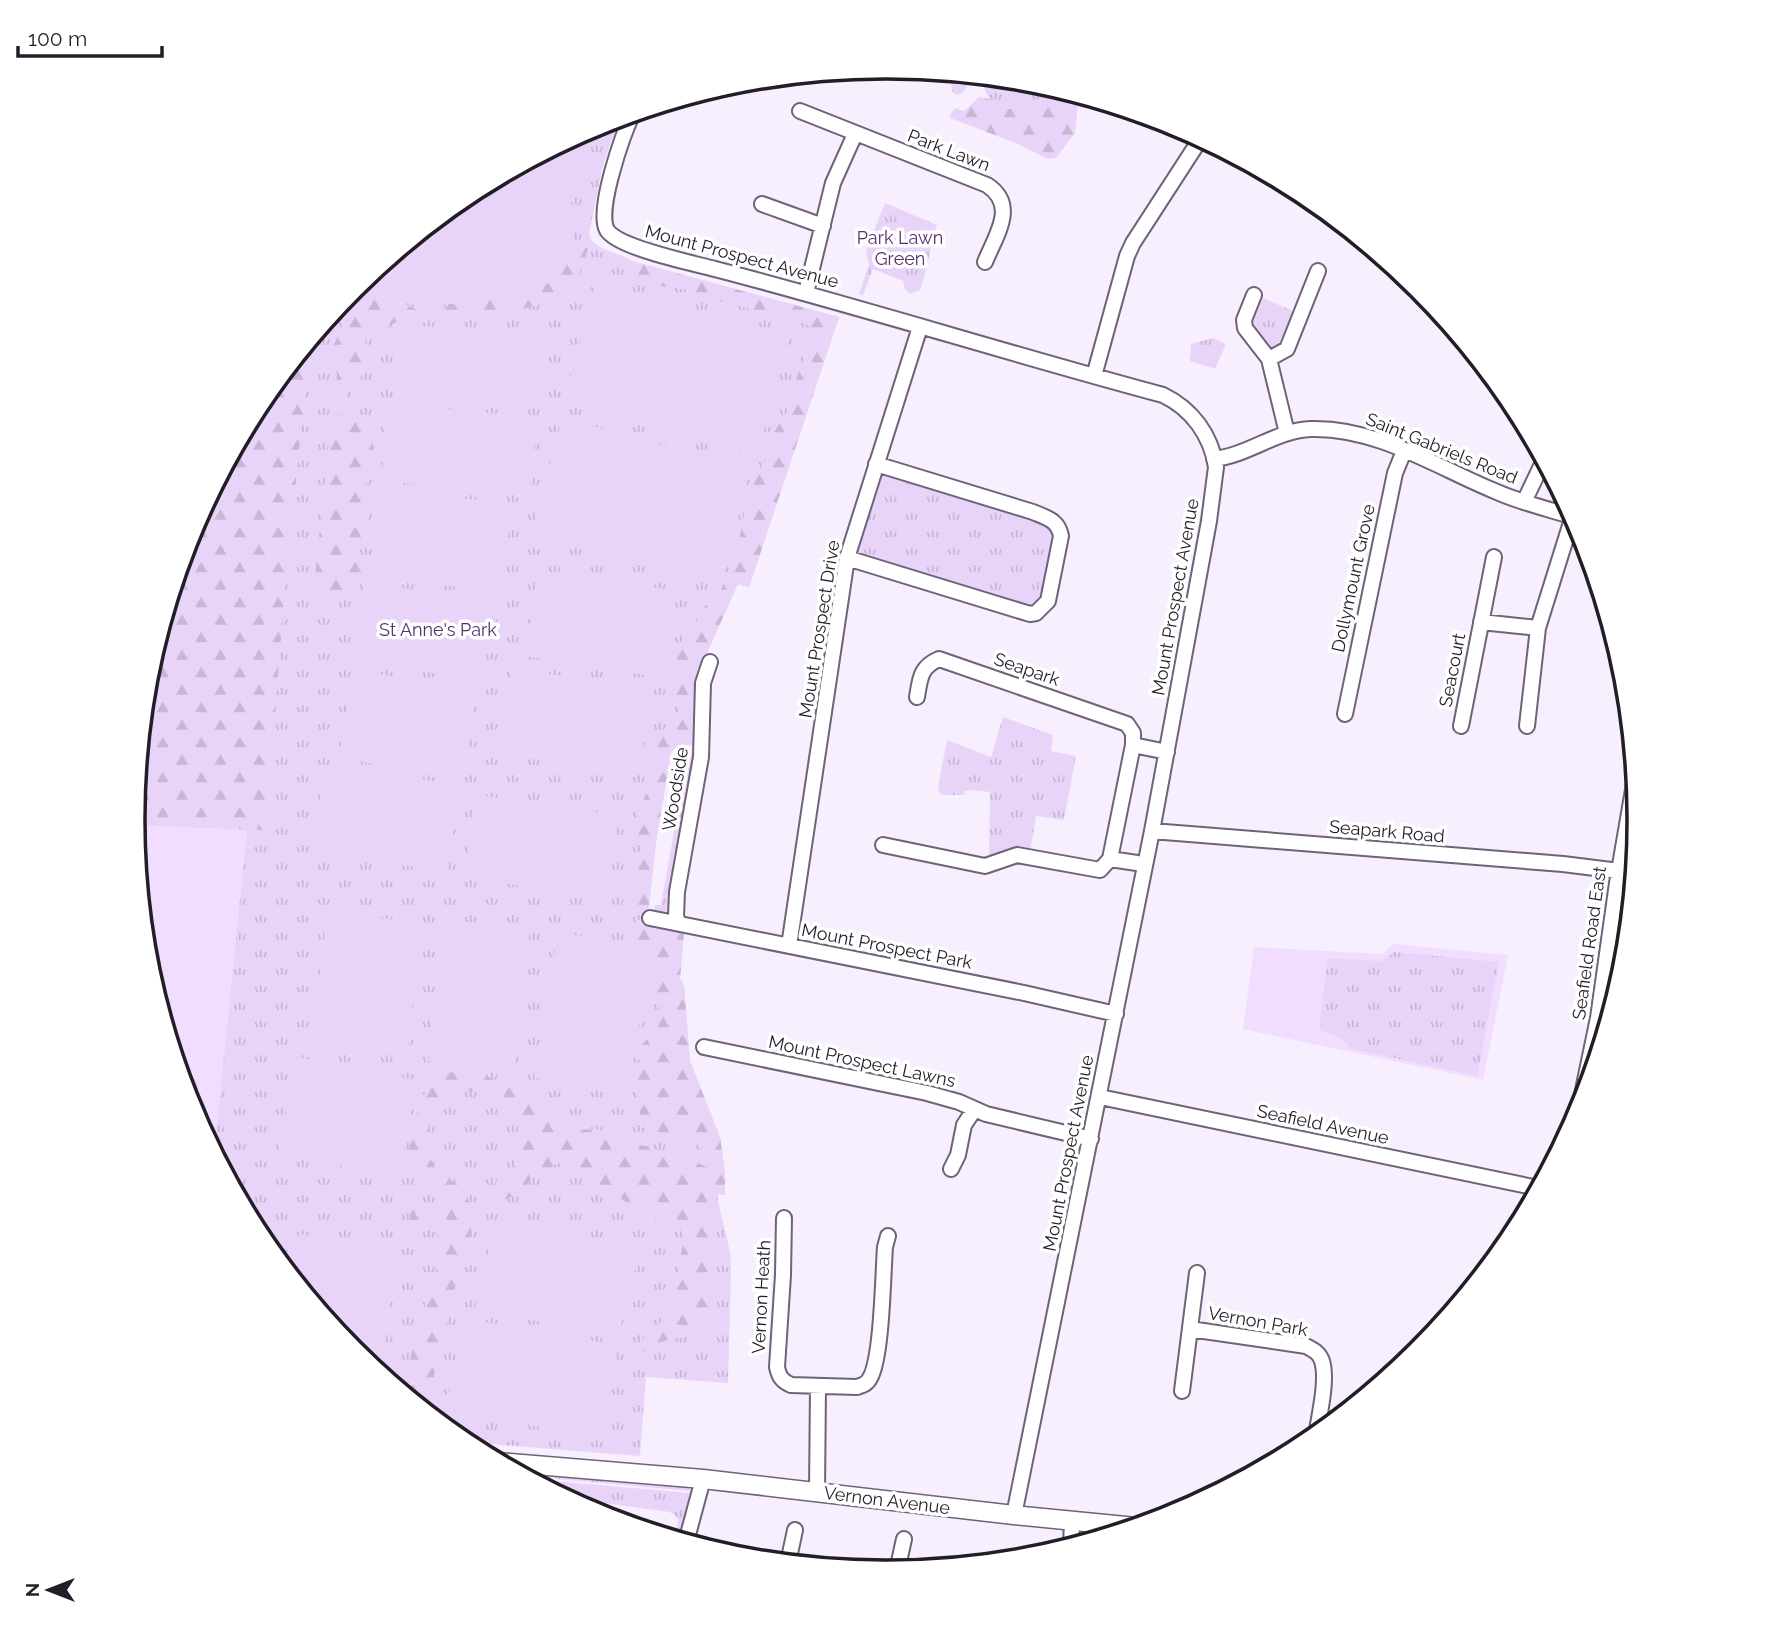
<svg xmlns="http://www.w3.org/2000/svg" width="1772" height="1639" font-family="Raleway,sans-serif">
<style>
.built{fill:#f0ddff}
.grass{fill:url(#grass-tufts)}
.forest{fill:url(#forest-firs)}
.garden{fill:#e9d4f9}
.lines{fill:none;stroke-linecap:round;stroke-linejoin:round}
.minor-casing{stroke:#706279;stroke-width:18}
.major-casing{stroke:#706279;stroke-width:21}
.minor{stroke:#fff;stroke-width:14}
.major{stroke:#fff;stroke-width:18}
.labels{text-anchor:middle;dominant-baseline:central;stroke-width:7;stroke-linejoin:round;paint-order:stroke}
.street-label{font-size:18px;fill:#221d26;stroke:#fff}
.park-label{font-size:18px;fill:#55306c;stroke:#fff}
.rim{fill:none;stroke:#221d26;stroke-width:3.5}
</style>
<defs>
<pattern id="grass-tufts" width="24" height="20" patternUnits="userSpaceOnUse" patternTransform="scale(1.75)"><rect width="24" height="20" fill="#e9d4f9"/><path d="M3 7l-1-3M5 7V3M7 7l1-3M15 17l-1-3M17 17v-4M19 17l1-3" fill="none" stroke="#c8b6d5"/></pattern>
<pattern id="forest-firs" width="22" height="20" patternUnits="userSpaceOnUse" patternTransform="scale(1.75)"><rect width="22" height="20" fill="#e9d4f9"/><path d="M5 1l3.5 6h-7zM16 11l3.5 6h-7z" fill="#c8b6d5"/></pattern>
</defs>
<rect width="100%" height="100%" fill="#f7eefe"/>
<path class="built" d="M134 825 247 830 214 1153 190 1107 147 966Z
M1394 944 1508 955 1483 1080 1243 1029 1254 947 1382 954Z"/>
<path class="grass" d="M979 76 1033 81 1047 85 1038 101 1026 112 997 109 989 99Z
M619 117 602 169 589 234C593 251 618 251 632 261L839 317 749 587 738 584 701 666 698 683 695 745C683 744 677 743 671 753L657 835 647 920 684 931 680 979 684 985 690 1061 720 1137 725 1172V1195L718 1194V1201L730 1252 731 1268 728 1383 646 1377 640 1456 463 1442 353 1352 260 1238 214 1153 247 830 134 825 133 819 148 672 190 531 260 401 354 287 468 193 598 124Z
M885 203 937 225C930 247 928 268 920 290L910 294 905 290 903 281 873 269 863 295 859 294 869 265 866 251Z
M1263 298 1293 311 1278 346 1272 350 1256 331 1253 322Z
M1213 338 1226 344 1215 369 1190 361 1191 344Z
M885 472 1052 525 1057 531 1045 600 1035 610 859 555 857 551V543L881 473Z
M1003 717 1053 735 1051 751 1076 756 1064 820 1036 816 1030 852 989 860 990 792 971 790 965 791 964 795H943L940 794 938 787 947 740 991 757Z
M689 751 694 755 695 760 669 911 663 914 657 912 654 909 655 905H661L686 764 680 762 684 753Z
M1394 952 1499 962 1477 1076 1352 1049 1341 1038 1320 1030V1018L1328 958 1382 961Z
M547 1474 687 1486 690 1491 558 1479Z
M530 1479 690 1493 681 1530 677 1529 678 1518 670 1512 566 1498Z"/>
<path class="forest" d="M950 73 974 75 963 93 957 95 952 91Z
M1047 85 1081 96 1078 103 1075 133 1056 158 1048 159 1018 144 950 118 951 112 956 108 964 111 979 97 989 99 997 109H1020L1026 112 1038 101Z
M573 241H580L588 249C586 257 581 266 580 273 578 283 580 289 570 295 530 309 492 318 450 317L445 311 446 304 498 296 554 276 550 262 559 248Z
M632 261 839 317 749 587 738 584 701 666 698 683 695 745C684 744 677 743 671 753L657 835 648 915H633L623 911 622 902 631 897C628 880 631 862 642 849 630 823 635 816 647 792 649 787 653 781 653 776 658 746 645 746 676 724L679 707 674 691 670 664 676 648 696 625 700 610 710 602 714 594 720 593 740 536 750 483 764 463 771 437 788 410 793 387 806 353 820 341 813 328 803 323H793L748 308 702 297 689 290 660 286 629 276 627 273Z
M368 276C383 300 407 303 430 316L428 323 398 321 385 328 367 331 361 380C351 382 348 388 346 398L339 401 335 398 337 373 329 355 342 327 341 302 354 287Z
M311 338 284 594 267 831 212 823 133 820 148 672 190 531 260 401Z
M338 414C347 417 355 419 362 425 379 441 379 476 360 489L369 493 371 505 366 538 355 544 363 565V574L358 579 345 580 356 588V594L348 600 315 598V577L331 420Z
M637 920H647L684 931 680 979 684 985 690 1061 720 1137 725 1172V1195L718 1194 713 1188C699 1212 713 1247 712 1274 711 1291 708 1307 708 1324 700 1340 676 1336 661 1342 654 1345 649 1350 641 1352L636 1349C644 1334 660 1326 669 1311 681 1290 677 1263 684 1241L683 1234 675 1224H663L637 1205 626 1203 618 1195 599 1191 588 1173 558 1163 531 1178C526 1192 501 1207 488 1197L490 1191 487 1187C526 1170 541 1123 500 1097 490 1090 476 1089 464 1092 431 1099 417 1139 435 1167 442 1178 457 1181 464 1190 469 1197 472 1212 472 1221 471 1232 468 1246 464 1257 461 1263 456 1269 455 1276 453 1283 454 1290 453 1297 450 1316 443 1335 438 1353 435 1363 435 1375 432 1385 429 1394 425 1398 423 1409L406 1395C410 1378 409 1362 413 1346 420 1306 447 1270 435 1228L410 1226V1213L418 1198 438 1212 450 1204C439 1190 422 1191 414 1174 405 1157 411 1135 416 1117 427 1073 454 1061 495 1080 503 1084 512 1087 519 1092 523 1095 526 1100 530 1104 535 1107 540 1106 545 1108 553 1110 556 1117 562 1121 570 1125 574 1123 580 1130L594 1129 619 1134 638 1145 647 1146 669 1155 681 1156 707 1167C705 1161 705 1151 700 1147 687 1132 649 1142 641 1123 638 1117 640 1112 641 1106 641 1100 636 1096 635 1091 635 1083 639 1077 637 1069L642 1063 637 1058C638 1046 647 1036 659 1036L658 1022 661 1016 651 961 654 948 651 944 640 943 629 936 628 929Z"/>
<path class="garden" d="M592 127 571 204 573 241 559 248 550 262 554 276 553 282C514 295 422 317 386 296 377 291 373 284 368 276L468 193Z
M595 285 789 336 758 454 564 402Z
M399 324 546 336 540 409 393 398Z
M388 403 537 418 529 496 381 481Z
M562 418 751 468 720 586 531 536Z
M378 490 511 503 503 591 370 579Z
M538 570 677 591 664 678 525 656Z
M365 583 494 601 483 680 354 662Z
M512 669 651 688 639 774 500 755Z
M352 670 477 689 463 778 339 758Z
M325 765 460 785 447 872 312 852Z
M477 795 619 815 607 898 465 878Z
M327 912 422 923 407 1056 312 1045Z
M445 920 530 930 514 1071 428 1061Z
M558 932 652 948 628 1093 534 1077Z
M296 1057 417 1080 399 1177 278 1154Z
M181 1078 199 1080 195 1117Z
M498 1214 640 1249 617 1341 475 1306Z
M299 1234 399 1253 378 1372 353 1352 291 1276Z
M462 1318 617 1345 601 1438 446 1410Z"/>
<g class="lines">
<g class="minor-casing">
<path id="minor" d="M800 111 987 185C1018 205 996 235 985 262
M633 113C623 134 596 210 607 230 618 248 693 263 715 269 865 308 1013 355 1163 395 1192 409 1211 435 1216 467L1209 521 1152 831 1014 1515
M762 204 823 226
M806 293 833 183 855 134
M1254 295 1244 320 1245 328 1269 359 1287 433
M1269 359 1287 349 1318 271
M1094 376 1127 256 1133 243 1201 138
M1214 459C1249 455 1277 430 1311 429 1377 427 1438 468 1497 492 1522 503 1548 509 1574 517
M1524 502 1544 460
M847 558 1030 614 1036 613 1048 601 1061 536C1058 520 1047 518 1033 512L876 464
M1481 622 1538 628
M1345 714 1395 473 1404 451
M1461 726 1494 557
M1527 726 1538 628 1573 516
M1133 745 1167 752
M1152 831 1563 864 1619 871
M883 845 985 866 1017 855 1100 870 1110 859 1133 745V733L1127 724 939 659C920 667 920 679 917 697
M1110 859 1137 863
M650 918 1024 993 1116 1014
M678 922 676 916 677 892 701 757 703 683 710 662
M789 946 847 558 920 327
M704 1047 927 1093 959 1102 986 1114 1091 1139
M1100 1097 1538 1188
M1578 1114 1598 1018 1617 883 1635 778
M951 1169 958 1155 964 1125 974 1110
M784 1218 783 1275 777 1367C779 1377 782 1381 791 1385L857 1387C863 1385 867 1384 870 1378 882 1358 883 1274 885 1247L888 1236
M1190 1329 1306 1346C1313 1350 1319 1352 1322 1361 1328 1380 1319 1416 1316 1436
M1182 1391 1197 1273
M817 1492 818 1387
M686 1542 703 1479
M1071 1546 1072 1521
M788 1563 795 1530
M897 1571 904 1539"/>
</g>
<g class="major-casing">
<path id="major" d="M498 1462 703 1479 1014 1515 1136 1527"/>
</g>
<use href="#minor" class="minor"/>
<use href="#major" class="major"/>
</g>
<g class="labels">
<g class="street-label">
<text transform="translate(949 150) rotate(21)">Park Lawn</text>
<text transform="translate(742 256) rotate(15)">Mount Prospect Avenue</text>
<text transform="translate(1442 448) rotate(22)">Saint Gabriels Road</text>
<text transform="translate(1353 578) rotate(-78)">Dollymount Grove</text>
<text transform="translate(1175 597) rotate(-80)">Mount Prospect Avenue</text>
<text transform="translate(819 629) rotate(-81)">Mount Prospect Drive</text>
<text transform="translate(1027 669) rotate(19)">Seapark</text>
<text transform="translate(1452 670) rotate(-79)">Seacourt</text>
<text transform="translate(675 789) rotate(-81)">Woodside</text>
<text transform="translate(1387 831) rotate(5)">Seapark Road</text>
<text transform="translate(1589 943) rotate(-82)">Seafield Road East</text>
<text transform="translate(887 946) rotate(11)">Mount Prospect Park</text>
<text transform="translate(862 1061) rotate(12)">Mount Prospect Lawns</text>
<text transform="translate(1323 1124) rotate(12)">Seafield Avenue</text>
<text transform="translate(1068 1153) rotate(-79)">Mount Prospect Avenue</text>
<text transform="translate(761 1297) rotate(-87)">Vernon Heath</text>
<text transform="translate(1258 1321) rotate(10)">Vernon Park</text>
<text transform="translate(887 1500) rotate(7)">Vernon Avenue</text>
</g>
<g class="park-label">
<text x="900" y="237">Park Lawn<tspan x="900" dy="21">Green</tspan></text>
<text x="438" y="629">St Anne's Park</text>
</g>
</g>
<path d="M0 0H1772V1639H0ZM885 79H887A740 740 0 0 1 1627 819V820A740 740 0 0 1 887 1560H885A740 740 0 0 1 145 820V819A740 740 0 0 1 885 79Z" fill="#fff" fill-rule="evenodd"/>
<path class="rim" d="M885 79H887A740 740 0 0 1 1627 819V820A740 740 0 0 1 887 1560H885A740 740 0 0 1 145 820V819A740 740 0 0 1 885 79Z"/>
<g transform="translate(49 1590) rotate(270)" stroke="#ffffff" stroke-width="5" paint-order="stroke">
<path d="M0-5L12 26L0 18L-12 26Z" fill="#221d26"/>
<text y="-10" font-size="19" font-weight="bold" text-anchor="middle" fill="#221d26">N</text>
</g>
<path d="M18 46v10h144v-10" fill="none" stroke="#221d26" stroke-width="3.5"/>
<text x="28" y="46" font-size="21" fill="#221d26" stroke="#ffffff" stroke-width="5" paint-order="stroke">100 m</text>
</svg>
